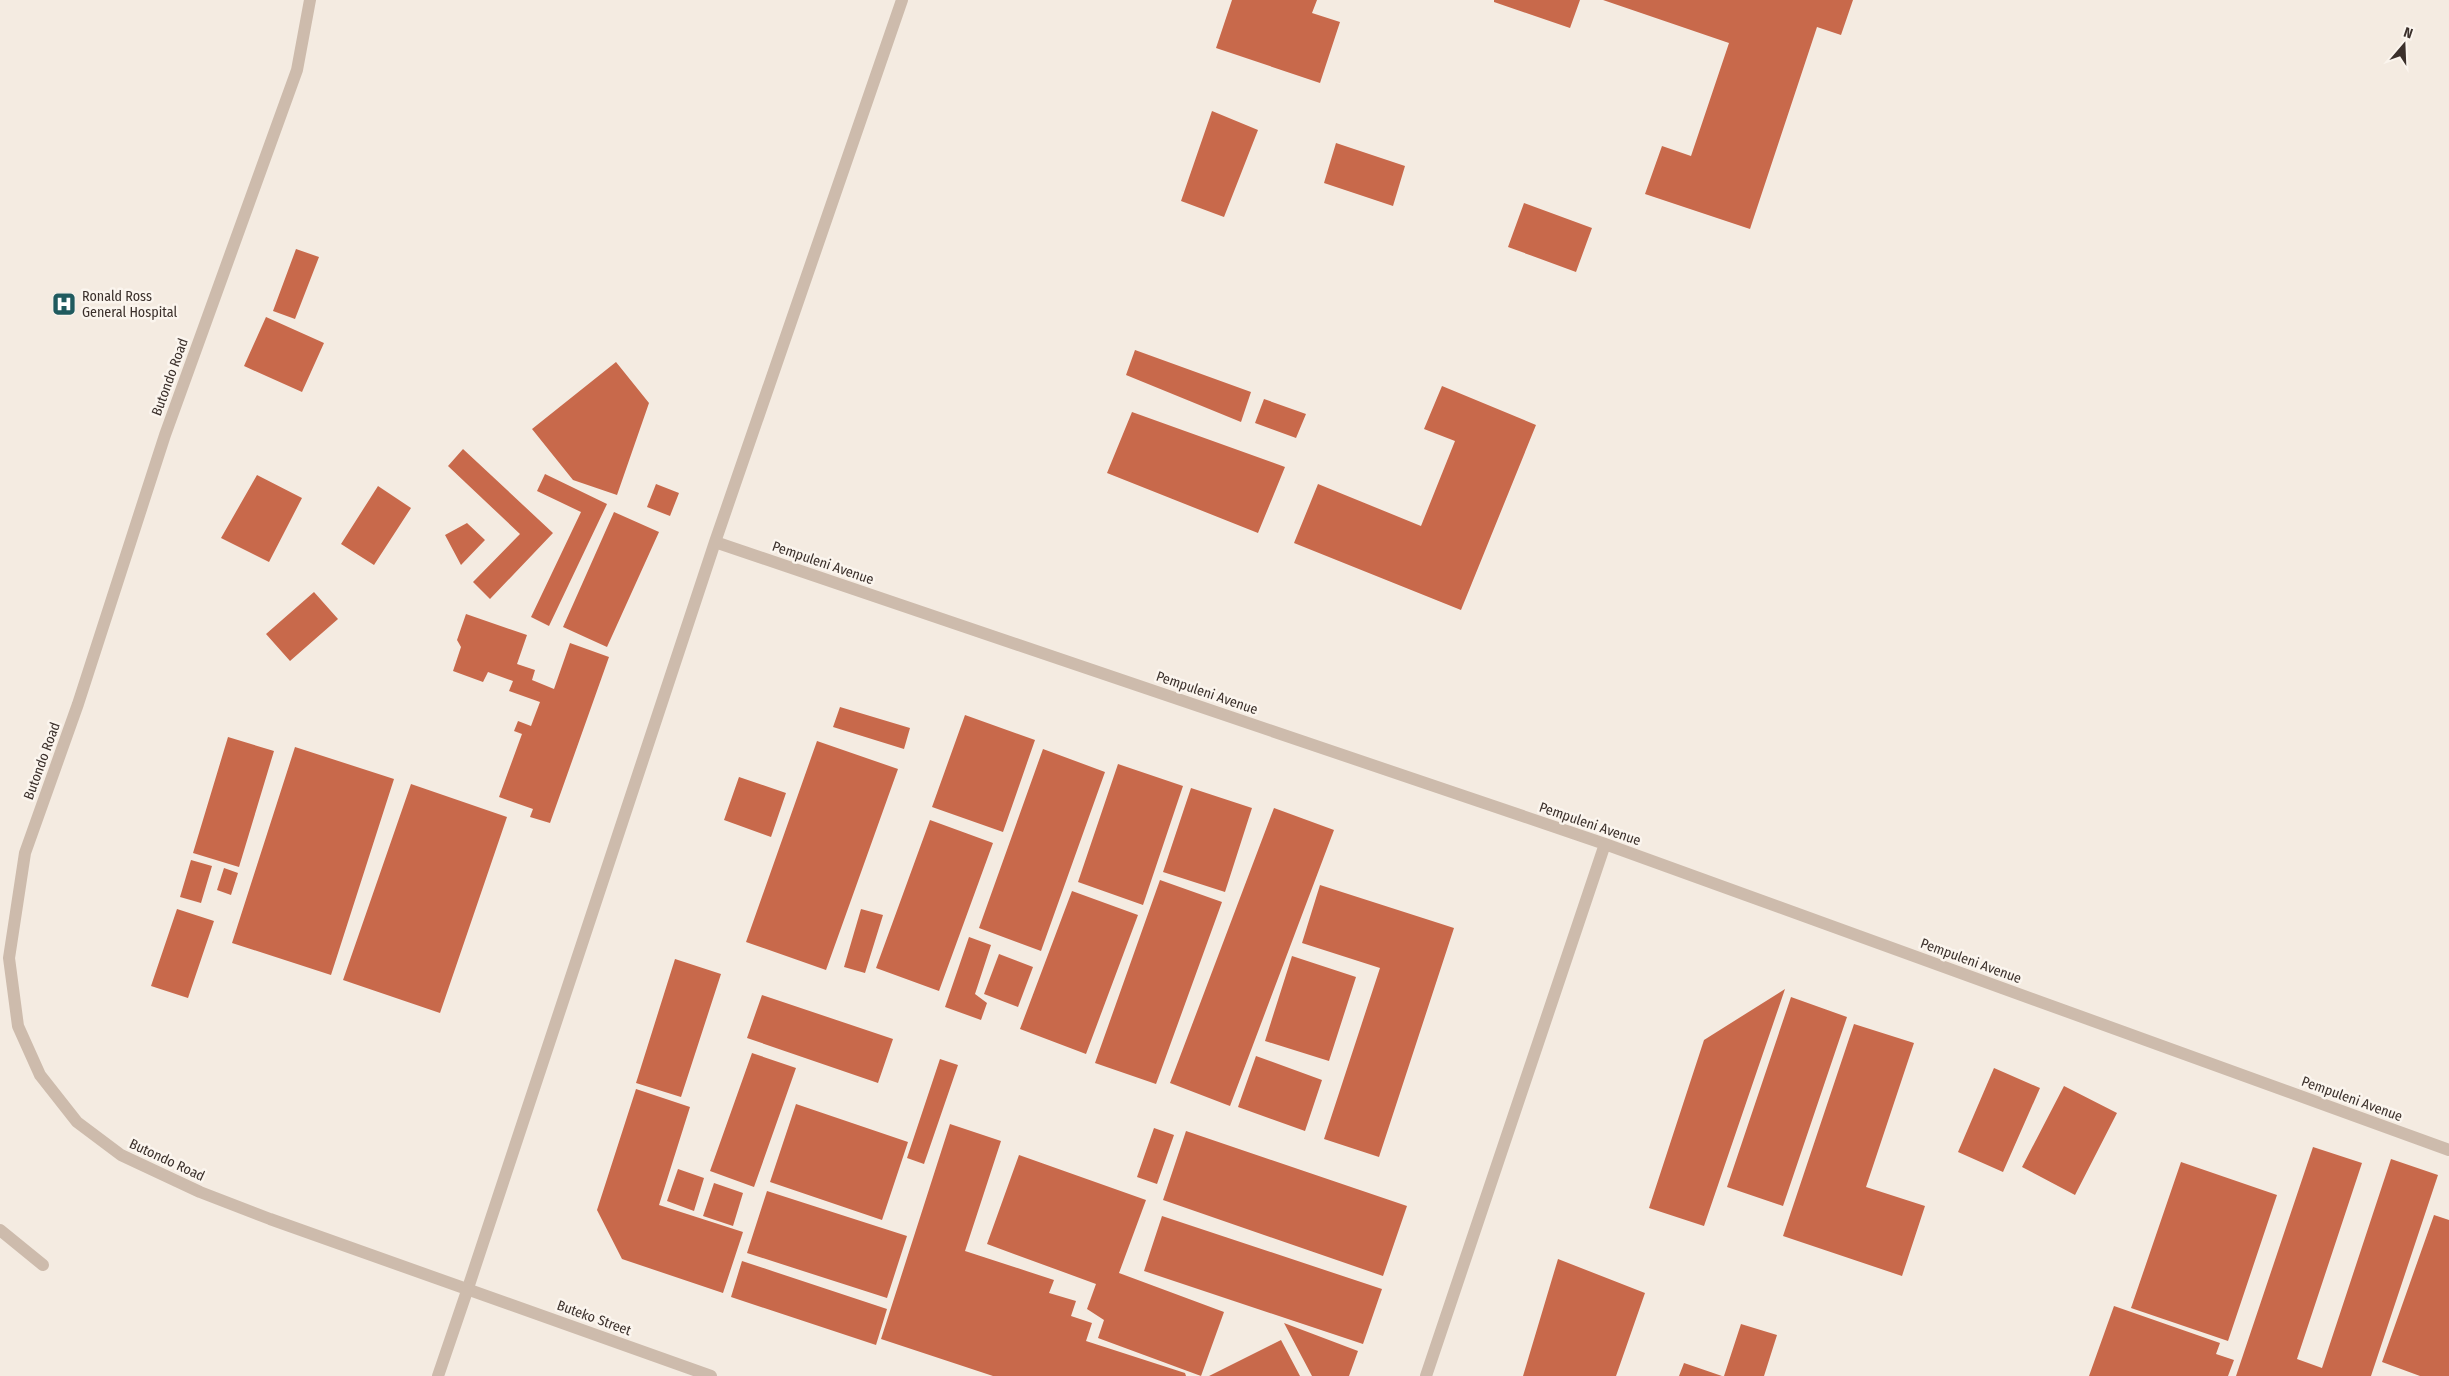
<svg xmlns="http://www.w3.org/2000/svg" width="2449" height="1376" font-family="'Fira Sans Condensed',sans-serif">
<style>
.building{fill:#c8694b}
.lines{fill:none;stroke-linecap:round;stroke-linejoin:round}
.minor{stroke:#cdbbac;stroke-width:12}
.tertiary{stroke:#cdbbac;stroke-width:12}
.labels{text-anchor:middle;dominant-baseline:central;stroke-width:5;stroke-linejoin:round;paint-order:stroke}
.poi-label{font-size:14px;fill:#3b302b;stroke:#fbf5ee;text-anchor:start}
.street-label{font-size:14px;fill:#3b302b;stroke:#fbf5ee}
</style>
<rect width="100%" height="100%" fill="#f4ebe1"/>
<path class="building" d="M1232 0H1317L1312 13 1340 22 1320 83 1216 48Z
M1494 0H1580L1570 28 1494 2Z
M1603 0H1853L1841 35 1817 27 1750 229 1645 194 1662 146 1691 156 1729 43Z
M1212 111 1258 130 1224 217 1181 201Z
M1336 143 1405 166 1393 206 1324 183Z
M1524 203 1592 228 1576 272 1508 247Z
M296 249 319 257 295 319 273 311Z
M266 317 324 343 302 392 244 366Z
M1135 350 1251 392 1241 422 1126 375Z
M616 362 649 403 617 495 573 480 532 429Z
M1442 386 1536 425 1461 610 1294 543 1318 484 1421 526 1455 441 1424 429Z
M1264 399 1306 414 1296 438 1255 423Z
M1132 412 1285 467 1258 533 1107 473Z
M463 449 553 533 490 599 473 582 520 534 448 466Z
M545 474 607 504 549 626 531 617 581 512 537 491Z
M257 475 302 498 269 562 221 538Z
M656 484 679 493 670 516 647 507Z
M378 486 411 508 374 565 341 544Z
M614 512 659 532 607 647 563 627Z
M467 523 485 540 461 565 445 535Z
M314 592 338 619 290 661 266 634Z
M466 614 527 635 517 664 535 670 532 680 554 689 570 643 609 657 550 823 530 817 533 809 499 797 522 734 514 731 518 721 531 726 540 702 509 691 513 681 488 672 483 682 453 671 461 647 457 640Z
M840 707 910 728 904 749 833 727Z
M965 715 1035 740 1003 832 932 807Z
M228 737 274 751 239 867 193 853Z
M817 741 898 769 826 970 746 942Z
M295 747 394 779 331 975 232 943Z
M1043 749 1105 772 1041 951 979 928Z
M1118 764 1183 786 1143 905 1078 882Z
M739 777 786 793 771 837 724 820Z
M411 784 507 817 440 1013 343 980Z
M1191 788 1252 808 1225 892 1163 872Z
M1274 808 1334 830 1230 1106 1170 1083Z
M930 820 993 843 939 991 876 968Z
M191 860 212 866 201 903 180 897Z
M224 868 238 873 231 895 217 890Z
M1160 880 1222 902 1156 1084 1095 1063Z
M1320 885 1454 928 1379 1157 1324 1139 1380 968 1302 943Z
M1072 891 1138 915 1086 1054 1020 1029Z
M177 909 214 921 188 998 151 986Z
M861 909 883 915 865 973 844 967Z
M969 937 991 945 975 994 987 1003 981 1020 945 1007Z
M999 954 1033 967 1018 1007 984 994Z
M1292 956 1356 977 1329 1061 1265 1041Z
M675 959 721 974 681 1097 636 1083Z
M1785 989 1704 1226 1649 1208 1704 1040Z
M762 995 893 1039 878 1083 747 1038Z
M1791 997 1847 1017 1783 1206 1727 1187Z
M1854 1024 1914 1043 1866 1187 1925 1206 1902 1276 1783 1236Z
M752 1053 796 1068 754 1187 710 1171Z
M1256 1056 1322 1080 1305 1131 1238 1107Z
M940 1059 958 1065 924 1164 907 1158Z
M1994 1068 2040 1088 2003 1172 1958 1152Z
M2064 1086 2117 1113 2075 1195 2022 1167Z
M636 1089 690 1107 659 1205 743 1232 723 1293 622 1259 597 1210Z
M796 1104 908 1142 882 1220 770 1182Z
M950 1124 1001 1141 965 1251 1054 1280 1049 1293 1076 1301 1071 1316 1092 1323 1086 1341 1185 1373 1186 1376H993L881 1339Z
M1154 1128 1174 1135 1157 1184 1137 1177Z
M1186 1131 1407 1206 1383 1276 1163 1200Z
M2313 1147 2362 1163 2297 1359 2322 1368 2391 1159 2438 1175 2371 1376H2236Z
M1019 1155 1146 1200 1119 1273 1224 1312 1201 1376 1098 1338 1104 1320 1087 1309 1096 1284 987 1244Z
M2181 1162 2277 1195 2228 1341 2131 1308Z
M678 1169 704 1178 694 1211 667 1201Z
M714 1183 743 1193 733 1226 703 1216Z
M767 1191 907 1236 887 1298 747 1253Z
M2434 1215 2449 1220V1376H2420L2382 1362Z
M1162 1216 1382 1289 1363 1344 1144 1271Z
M1558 1259 1645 1293 1616 1376H1523Z
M742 1261 887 1309 876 1345 731 1297Z
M2114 1306 2220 1343 2216 1354 2234 1360 2228 1376H2089Z
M1284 1323 1358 1351 1349 1376H1312Z
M1741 1324 1777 1335 1764 1376H1724Z
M1281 1340 1300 1376H1209Z
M1684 1363 1722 1376H1679Z"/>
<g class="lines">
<path class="minor" d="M715 542 1605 844 2449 1150
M0 1230 43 1265
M468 1288 715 542 902 0
M1426 1376 1605 844"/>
<path class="tertiary" d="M310 0 297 70 165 435 78 704 25 853 9 958 18 1026 40 1075 77 1122 121 1155 200 1192 270 1219 711 1376
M438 1376 468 1288"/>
</g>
<defs>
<g id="hospital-square" transform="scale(1.25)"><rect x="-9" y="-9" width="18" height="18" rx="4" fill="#1f5a5e" stroke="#fbf5ee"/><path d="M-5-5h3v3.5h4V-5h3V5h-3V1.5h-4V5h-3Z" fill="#fff"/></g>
</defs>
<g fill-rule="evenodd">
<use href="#hospital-square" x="64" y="304"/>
</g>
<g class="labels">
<g class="poi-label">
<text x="82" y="296">Ronald Ross<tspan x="82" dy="16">General Hospital</tspan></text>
</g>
<g class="street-label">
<text transform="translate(170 377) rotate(-70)">Butondo Road</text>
<text transform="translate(823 563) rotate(19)">Pempuleni Avenue</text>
<text transform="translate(1207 693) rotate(19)">Pempuleni Avenue</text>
<text transform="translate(42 761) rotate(-70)">Butondo Road</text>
<text transform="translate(1590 824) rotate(19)">Pempuleni Avenue</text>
<text transform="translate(1971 961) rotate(20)">Pempuleni Avenue</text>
<text transform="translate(2352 1099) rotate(20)">Pempuleni Avenue</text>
<text transform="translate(167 1160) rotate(25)">Butondo Road</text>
<text transform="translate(594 1318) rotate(20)">Buteko Street</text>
</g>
</g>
<g transform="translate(2404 45) rotate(19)" stroke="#fbf5ee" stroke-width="4" paint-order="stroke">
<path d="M0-4L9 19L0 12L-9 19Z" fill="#3b302b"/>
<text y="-8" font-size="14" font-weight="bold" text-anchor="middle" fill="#3b302b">N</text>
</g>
</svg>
